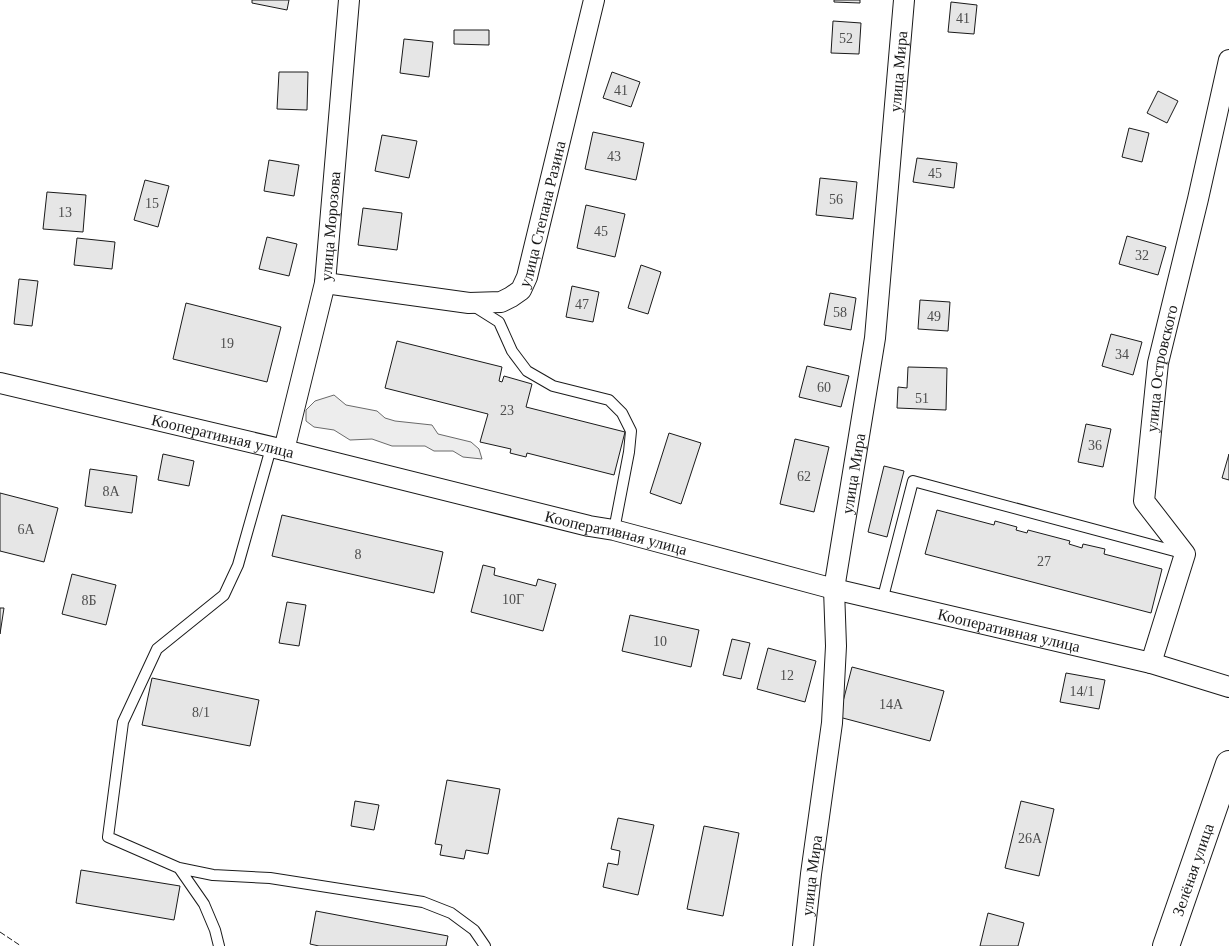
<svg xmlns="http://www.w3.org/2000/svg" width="1229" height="946" font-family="'Times New Roman',serif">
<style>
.built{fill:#ededed;stroke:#6a6a6a}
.building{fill:#e6e6e6;stroke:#1a1a1a}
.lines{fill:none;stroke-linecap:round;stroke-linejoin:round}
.service-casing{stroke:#1a1a1a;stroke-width:12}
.minor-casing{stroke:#1a1a1a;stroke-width:22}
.tertiary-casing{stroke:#1a1a1a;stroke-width:28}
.service{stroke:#fff;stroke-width:10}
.minor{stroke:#fff;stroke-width:20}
.tertiary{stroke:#fff;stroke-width:26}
.fence{stroke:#1a1a1a;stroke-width:1;stroke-dasharray:6 2.5;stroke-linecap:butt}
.labels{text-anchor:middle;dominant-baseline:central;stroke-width:4;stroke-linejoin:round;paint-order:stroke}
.number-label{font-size:14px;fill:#4d4d4d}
.street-label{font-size:16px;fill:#1a1a1a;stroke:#fff}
</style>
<rect width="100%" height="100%" fill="#fff"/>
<path class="built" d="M334 395 346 405 377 411 385 418 395 421 432 425 438 434 471 442 479 449 482 459 463 457 453 451H434L425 446H392L372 439 350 440 334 430 314 427 306 421V410L315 401Z"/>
<path class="building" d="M252 0H289L287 10 252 3Z
M834 0H860V3L834 2Z
M951 2 977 5 974 34 948 32Z
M833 21 861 23 859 54 831 53Z
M454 30H489V45L454 44Z
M404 39 433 42 429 77 400 73Z
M279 72H308L307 110 277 109Z
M612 72 640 82 631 107 603 98Z
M1158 91 1178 101 1167 123 1147 113Z
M1129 128 1149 133 1142 162 1122 157Z
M593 132 644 143 636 180 585 169Z
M382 135 417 141 409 178 375 171Z
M917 158 957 163 954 188 913 182Z
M269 160 299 165 294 196 264 191Z
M820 178 857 182 853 219 816 215Z
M145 180 169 186 158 227 134 220Z
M47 192 86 195 83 232 43 229Z
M586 205 625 214 615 257 577 248Z
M363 208 402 213 397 250 358 245Z
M1127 236 1166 247 1158 275 1119 264Z
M267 237 297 244 289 276 259 269Z
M77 238 115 242 112 269 74 265Z
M641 265 661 272 648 314 628 308Z
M19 279 38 281 32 326 14 324Z
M572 286 599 292 593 322 566 317Z
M830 293 856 298 851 330 824 325Z
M920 300 950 302 948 331 918 329Z
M186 303 281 327 267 382 173 359Z
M1111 334 1142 342 1133 375 1102 366Z
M397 341 502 367 499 381 502 382 504 376 532 384 526 407 625 432 614 475 527 453 526 457 510 453 511 449 480 442 488 414 385 388Z
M807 366 849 376 841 407 799 397Z
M908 367 947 368 946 410 897 408 898 387 907 388Z
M1086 424 1111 429 1103 467 1078 462Z
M669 433 701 443 681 504 650 493Z
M795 439 829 447 814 512 780 504Z
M163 454 194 461 189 486 158 480Z
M1229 454V480L1222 478Z
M884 466 904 471 887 537 868 532Z
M90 469 137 476 132 513 85 506Z
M0 493 58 508 44 562 0 551Z
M937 510 994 525 995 521 1017 527 1016 530 1027 533 1028 530 1070 541 1069 544 1082 548 1083 544 1105 549 1104 554 1162 569 1151 613 925 554Z
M282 515 443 552 434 593 272 556Z
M483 565 495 568 494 575 536 586 538 579 556 584 543 631 471 612Z
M72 574 116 585 106 625 62 614Z
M287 602 306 605 299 646 279 643Z
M0 608H4L0 634Z
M630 615 699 630 691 667 622 651Z
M732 639 750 643 741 679 723 675Z
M768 648 816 661 805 702 757 689Z
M852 667 944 691 930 741 839 717Z
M1066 673 1105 680 1099 709 1060 702Z
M152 678 259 700 250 746 142 725Z
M447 780 500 789 488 854 466 850 464 859 440 855 442 845 435 844Z
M355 801 379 805 374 830 351 826Z
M1021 801 1054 809 1039 876 1005 868Z
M618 818 654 825 638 895 603 887 608 863 618 865 620 851 611 849Z
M704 826 739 833 723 916 687 909Z
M81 870 180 886 174 920 76 903Z
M316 911 448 936 446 946H319L310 944Z
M988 913 1024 923 1018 946H980Z"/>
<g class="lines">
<g class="service-casing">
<path id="service" d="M472 305 499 322 512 351 527 371 553 386 609 400 622 413 631 431 629 452 614 530
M882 601 913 481 1182 553
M179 868 213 875 270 878 423 902 451 913 474 930 485 946
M219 946 215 930 204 904 179 868 108 837 123 722 157 649 224 595 238 565 271 448"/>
</g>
<g class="minor-casing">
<g id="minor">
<path id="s1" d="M325 283 469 303 501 302 511 297 521 290 527 277 594 0"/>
<path id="s2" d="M0 383 284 450 589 526 614 530 834 589 1151 663 1229 687"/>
<path id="s3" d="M284 450 325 283 349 0"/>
<path id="s4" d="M1151 663 1185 554 1144 501 1158 363 1198 199 1229 60"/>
<path id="s5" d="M803 946 811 874 832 723 836 646 834 589 875 338 904 0"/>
</g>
</g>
<g class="tertiary-casing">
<g id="tertiary">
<path id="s6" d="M1166 946 1229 764"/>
</g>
</g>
<use href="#service" class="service"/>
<use href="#minor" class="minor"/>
<use href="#tertiary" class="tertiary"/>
<path class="fence" d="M0 932 21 946"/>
</g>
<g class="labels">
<g class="number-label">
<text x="963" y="18">41</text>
<text x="846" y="38">52</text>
<text x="621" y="90">41</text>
<text x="614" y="156">43</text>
<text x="935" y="173">45</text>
<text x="836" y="199">56</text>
<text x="152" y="203">15</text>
<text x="65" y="212">13</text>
<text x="601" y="231">45</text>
<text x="1142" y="255">32</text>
<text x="582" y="304">47</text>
<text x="840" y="312">58</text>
<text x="934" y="316">49</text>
<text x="227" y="343">19</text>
<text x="1122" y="354">34</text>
<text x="824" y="387">60</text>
<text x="922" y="398">51</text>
<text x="507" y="410">23</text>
<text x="1095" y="445">36</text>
<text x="804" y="476">62</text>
<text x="111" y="491">8А</text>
<text x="26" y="529">6А</text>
<text x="358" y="554">8</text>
<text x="1044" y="561">27</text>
<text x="513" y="599">10Г</text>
<text x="89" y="600">8Б</text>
<text x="660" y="641">10</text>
<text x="787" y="675">12</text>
<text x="1082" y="691">14/1</text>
<text x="891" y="704">14А</text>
<text x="201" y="712">8/1</text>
<text x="1030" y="838">26А</text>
</g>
<g class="street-label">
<text stroke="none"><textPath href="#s5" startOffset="881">улица Мира</textPath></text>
<text stroke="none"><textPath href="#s1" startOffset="280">улица Степана Разина</textPath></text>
<text stroke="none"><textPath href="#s3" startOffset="229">улица Морозова</textPath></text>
<text stroke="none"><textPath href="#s4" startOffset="315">улица Островского</textPath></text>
<text stroke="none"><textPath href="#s2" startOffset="229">Кооперативная улица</textPath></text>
<text stroke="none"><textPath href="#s5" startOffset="476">улица Мира</textPath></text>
<text stroke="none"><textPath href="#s2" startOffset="634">Кооперативная улица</textPath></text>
<text stroke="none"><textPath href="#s2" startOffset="1039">Кооперативная улица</textPath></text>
<text stroke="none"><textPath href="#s6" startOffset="81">Зелёная улица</textPath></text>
<text stroke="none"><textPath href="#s5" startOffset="71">улица Мира</textPath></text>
</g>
</g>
</svg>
